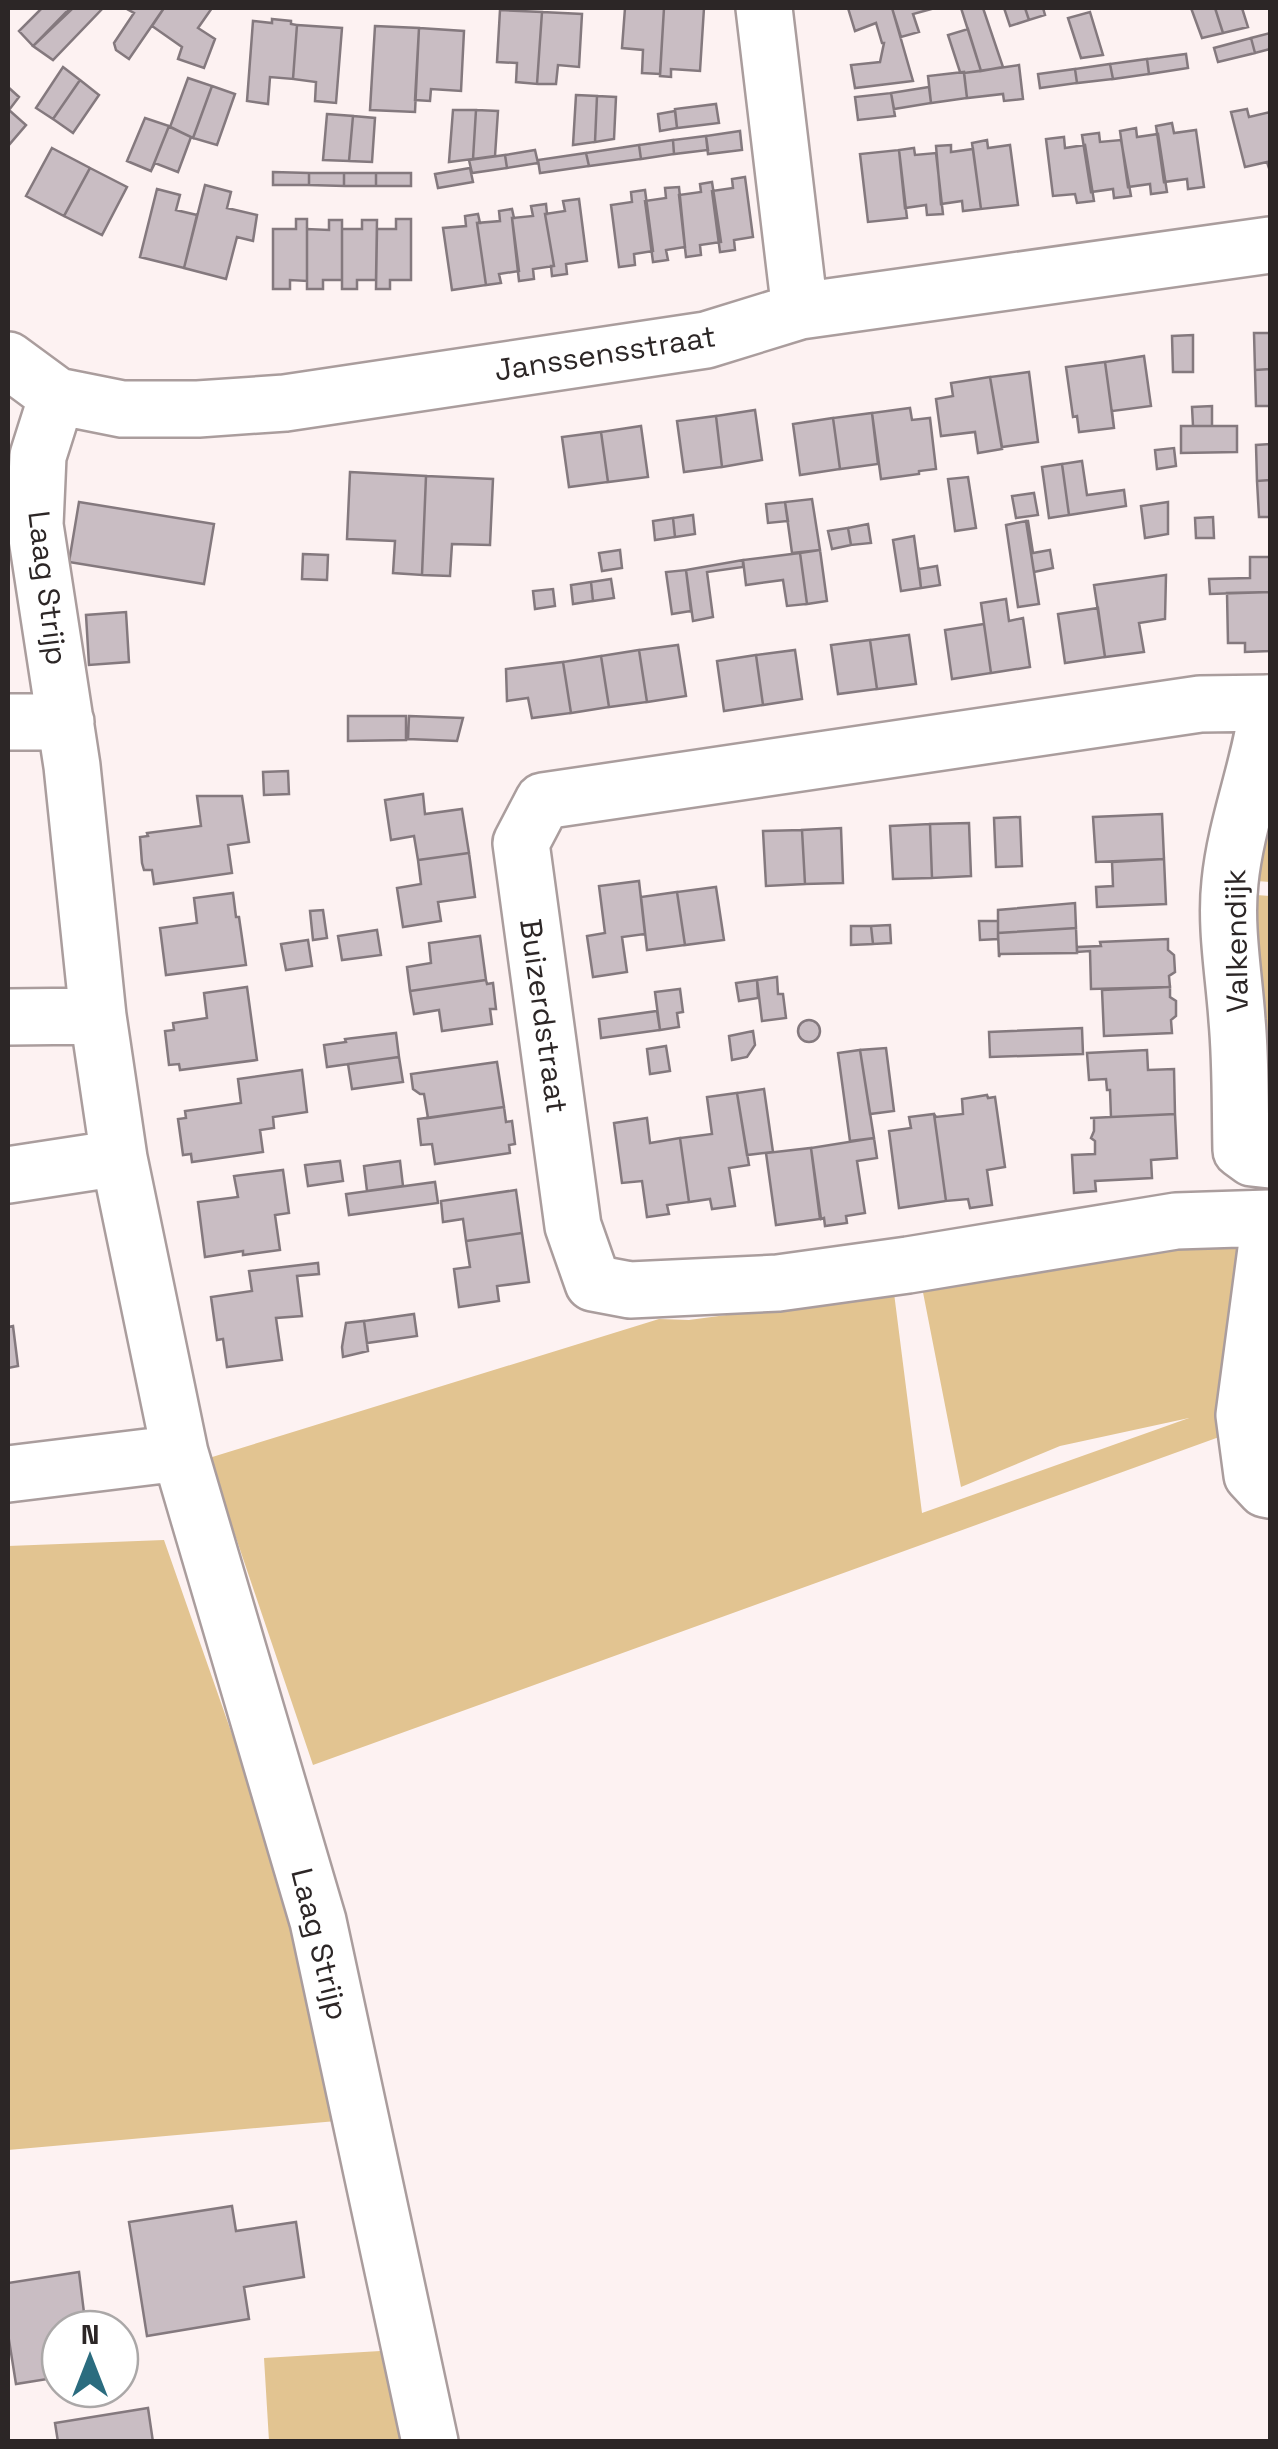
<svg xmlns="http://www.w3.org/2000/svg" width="1278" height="2449" font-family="'Space Grotesk',sans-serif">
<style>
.green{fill:#e2c491}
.building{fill:#c9bdc3;stroke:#84797e;stroke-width:2.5}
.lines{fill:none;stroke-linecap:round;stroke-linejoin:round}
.minor-casing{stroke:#aa9d9d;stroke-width:60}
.minor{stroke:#fff;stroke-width:55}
.labels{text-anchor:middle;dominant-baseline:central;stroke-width:9;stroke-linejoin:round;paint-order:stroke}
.street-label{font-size:30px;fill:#2c2626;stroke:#fff}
</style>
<rect width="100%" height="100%" fill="#fdf2f2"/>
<path class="green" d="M1270 766V882L1243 880Z
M1243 894 1270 896V1126L1267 1144Z
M1187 1240 1234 1244 1240 1248 1233 1432 313 1765 209 1458 659 1319 689 1320 894 1293 922 1513 1189 1418 1060 1446 961 1487 920 1277Z
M164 1540 302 1934 348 2120 8 2150V1546Z
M397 2350 417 2441H269L264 2358Z"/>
<path class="building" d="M42 8H66L68 10 33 46 19 31Z
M73 8H103L53 60 33 46Z
M125 8H164L129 59 116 50 114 43 134 13Z
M164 8H212L198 28 215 39 204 68 178 59 182 47 152 26Z
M625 8H664L660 74 642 73 643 50 622 48Z
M664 8H704L700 71 671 69V77L660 76Z
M848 8H892L913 81 855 88 851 65 880 62 884 43H882L876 23 855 31Z
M892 8H935L913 14 919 32 901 37Z
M961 8H983L1003 67 981 71Z
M1004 8H1025L1029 20 1010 26Z
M1025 8H1043L1045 15 1029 20Z
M1191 8H1215L1223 33 1202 38Z
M1215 8H1242L1248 27 1223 33Z
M500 10 542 12 537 84 516 82 517 63 497 62Z
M542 12 582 14 579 67 558 65 556 84H537Z
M1090 12 1103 55 1081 58 1068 18Z
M272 19 291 21V24L297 25 293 79 270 77 268 104 247 101 253 21 272 23Z
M297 25 342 28 336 103 315 101 316 82 293 79Z
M375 26 419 28 415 112 370 110Z
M419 28 464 31 461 91 431 89 430 101 415 100Z
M968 29 981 71 964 73 960 72 948 35Z
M1270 33V49L1255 53 1251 38Z
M1251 38 1255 53 1218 62 1214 48Z
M1186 54 1188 68 1149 74 1147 59Z
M1147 59 1149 74 1113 79 1110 64Z
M1110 64 1113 79 1077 83 1075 69Z
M1019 65 1023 99 1004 101 1003 94 967 98 964 73Z
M63 67 80 80 53 119 36 108Z
M1075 69 1077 83 1040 88 1038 74Z
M964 72 967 98 931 103 928 76Z
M188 78 212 86 193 138 170 127Z
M80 80 99 95 73 133 53 119Z
M212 86 235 94 217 145 193 138Z
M8 87 19 97 9 110 26 125 8 146Z
M929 87 931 103 894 109 891 93Z
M891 93 895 116 858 120 855 97Z
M576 95 597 96 595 142 573 145Z
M597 96 616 97 614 139 595 142Z
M716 104 719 123 677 128 675 109Z
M1247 109 1249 117 1270 112V171L1267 162 1245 167 1231 112Z
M453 110H476L473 159 449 162Z
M476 110 498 111 495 156 473 159Z
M675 111 677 128 660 131 658 114Z
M327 114 353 116 349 161 323 160Z
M353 116 375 118 372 162 349 161Z
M145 118 169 126 151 171 127 161Z
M1172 123 1174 133 1196 130 1204 187 1188 189 1187 179 1164 182 1156 126Z
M169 126 191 137 178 172 155 163 151 171Z
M1136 128 1137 137 1158 134 1167 192 1151 194 1150 184 1128 187 1120 131Z
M740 131 742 150 708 154 706 136Z
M1099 133 1100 142 1121 140 1131 196 1114 198 1113 189 1091 192 1082 135Z
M706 136 708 150 674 154 673 140Z
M1064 137 1065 148 1085 145 1094 201 1077 203 1075 194 1053 196 1046 139Z
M673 140 674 154 641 159 639 145Z
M987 140 988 148 1010 145 1018 205 981 209 972 143Z
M639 145 641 159 589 166 586 153Z
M951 145V152L973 149 981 209 963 211 962 201 941 204 936 146Z
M52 148 90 168 64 216 26 196Z
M914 148 915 155 936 153 943 214 927 215 926 205 905 208 899 150Z
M535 150 538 163 507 168 505 155Z
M899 150 907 218 868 222 860 154Z
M586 153 589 166 540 173 538 160Z
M505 155 507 168 472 173 469 160Z
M90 168 127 187 102 235 64 216Z
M470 168 473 182 438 188 435 174Z
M273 172 309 173V185H273Z
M309 173H344V186L309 185Z
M344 173H376V186H344Z
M376 173H411V186H376Z
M745 177 753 237 734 240 735 250 720 252 712 191 733 188 732 179Z
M712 182 721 242 700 245 701 255 686 257 679 195 701 192 700 184Z
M205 185 231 192 227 208 257 215 253 241 237 237 226 279 184 268Z
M679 187 685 247 666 250 668 260 653 262 645 201 666 198 665 188Z
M157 189 180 195 176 210 197 215 184 268 140 257Z
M645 190 653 251 634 254 635 265 619 267 611 205 632 202 631 192Z
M579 199 587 261 566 264 567 274 552 276 551 266H554L545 214 565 211 563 201Z
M546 204 547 214H545L554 266 533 269 534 279 519 281 512 218 533 216 531 206Z
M512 209 514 218H512L519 271 499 274 501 283 486 285 477 223 500 221 499 211Z
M478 214 480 223H477L486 285 452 290 443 228 466 226 465 216Z
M296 219H307V281L290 280V289H273V229H296Z
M396 219H411V280H390V289H376L377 229H396Z
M329 220H342V280H323V289H307V229L329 230Z
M362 220H377L376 280H357V289H342V229H362Z
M1254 333H1270V369L1255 370Z
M1193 335V372H1173L1172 336Z
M1144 356 1151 406 1112 411 1114 428 1105 362Z
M1105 362 1114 428 1079 432 1077 416 1073 417 1066 367Z
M1270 369V406H1256L1255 370Z
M1029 372 1038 442 1002 447 990 377Z
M990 377 1002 449 978 453 975 432 941 436 936 399 953 396 951 383Z
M1212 406V426H1193L1192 407Z
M910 408 912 420 930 418 936 469 919 471V474L881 479 872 413Z
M755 410 762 460 722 467 716 416Z
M872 413 878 464 840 469 833 418Z
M716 416 722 467 684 472 677 421Z
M833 418 840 469 800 475 793 424Z
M641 426 648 477 608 482 601 432Z
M1181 426H1237V452L1181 453Z
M601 432 608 482 569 487 562 437Z
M1270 444V480L1257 481 1256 445Z
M1174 448 1176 466 1157 469 1155 450Z
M1082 461 1087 495 1124 490 1126 506 1069 515 1062 464Z
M1062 464 1069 515 1049 518 1042 467Z
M350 472 426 476 422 575 393 573 395 541 347 539Z
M426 476 493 479 490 545 452 544 450 576 422 575Z
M968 477 976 528 955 531 948 479Z
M1270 480V517H1259L1257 481Z
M1034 493 1038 515 1016 518 1012 496Z
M812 499 820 550 792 553 785 502Z
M79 502 214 524 204 584 69 562Z
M785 502 788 521 768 523 766 504Z
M1168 502V534L1145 538 1141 506Z
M693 515 695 534 675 537 673 518Z
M1213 517 1214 538H1196L1195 518Z
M673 518 675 537 655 540 653 521Z
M1026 521 1039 604 1018 607 1006 525Z
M1026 521H1028L1033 553 1050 550 1053 568 1034 572Z
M868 524 871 543 851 545 848 528Z
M848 528 851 545 832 549 828 531Z
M914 536 921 588 901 591 893 540Z
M620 550 622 568 602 571 599 553Z
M820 550 827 601 807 604 800 553Z
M800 553 807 604 787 606 783 580 746 585 743 560Z
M303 554 328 555 327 580 302 579Z
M1250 557H1270V592L1210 594 1209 579 1250 578Z
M743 560V567L707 572 713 617 693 621 686 570Z
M937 566 940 585 921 588 919 569Z
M686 570 691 611 672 614 666 572Z
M1166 575 1165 619 1139 623 1144 652 1105 657 1094 585Z
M611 579 614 598 593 601 591 582Z
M591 582 593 601 573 604 571 585Z
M553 589 555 606 535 609 533 591Z
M1270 592V651L1245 652V643H1228L1227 593Z
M1006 599 1009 621 1023 618 1030 667 991 673 981 603Z
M1098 608 1105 657 1065 663 1058 614Z
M126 612 129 662 89 665 86 615Z
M984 624 991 673 952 679 945 630Z
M909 635 916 684 877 689 870 640Z
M870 640 877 689 838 694 831 645Z
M678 645 686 696 647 702 639 650Z
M639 650 647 702 609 707 601 656Z
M795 650 802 699 763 705 756 655Z
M756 655 763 705 724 711 717 661Z
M601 656 609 707 571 713 563 662Z
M563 662 571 713 532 718 528 698 507 701 506 669Z
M348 716H406V740L348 741Z
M409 716 463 718 457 741 408 739Z
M288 771 289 794 264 795 263 772Z
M423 794 425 814 462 809 469 853 418 860 414 836 391 840 385 800Z
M197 796H242L249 842 228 845 232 873 154 884 152 870H144L142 863 140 837 148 836 147 833 201 826Z
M1162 814 1164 859 1096 862 1093 817Z
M1020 817 1022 866 996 867 994 818Z
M969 823 971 876 932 878 930 824Z
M930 824 932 878 893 879 890 826Z
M841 828 843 883 805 884 802 830Z
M802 830 805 884 766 886 763 831Z
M469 853 475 897 438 902 441 921 403 927 397 888 421 884 418 860Z
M1164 859 1166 904 1097 907 1096 887 1113 886 1112 862Z
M639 881 645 934 622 937 627 972 593 977 587 936 605 933 599 886Z
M716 887 724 940 685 945 677 892Z
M677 892 685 945 647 950 641 897Z
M233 893 236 917H239L246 965 166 975 160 928 197 923 194 898Z
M1075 903 1076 928 998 933V910Z
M323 910 327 938 313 940 310 911Z
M979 921H998V939L980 940Z
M890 925 891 943 873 944 871 926Z
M851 926H871L873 944 851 945Z
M1076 928 1077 953 1000 954 999 957 998 933Z
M377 930 381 955 342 960 338 936Z
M480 936 486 980 410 991 407 967 431 963 429 943Z
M1168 939V950L1174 955 1175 972 1169 976 1170 987 1091 989 1090 951 1077 952V947L1101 946 1100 942Z
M308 940 312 966 286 970 281 944Z
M777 977 778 994H783L786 1018 762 1021 757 980Z
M486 980 487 984 493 983 496 1009H490L492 1024 442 1031 439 1010 414 1014 410 991Z
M757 980 758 998 739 1001 736 983Z
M247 987 257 1060 180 1070 179 1064 169 1065 165 1031 174 1030 173 1023 207 1018 204 993Z
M1170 987V997L1176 1001V1016L1171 1020 1172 1033 1104 1036 1102 990Z
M680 989 683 1012 677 1013 679 1027 660 1030 655 992Z
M657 1011 660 1030 601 1038 599 1019Z
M798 1031a11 11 0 1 1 22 0a11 11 0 1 1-22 0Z
M1082 1028 1083 1054 990 1057 989 1032Z
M753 1031 755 1045 747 1057 732 1060 729 1036Z
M396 1033 399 1057 327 1067 324 1045 346 1042 345 1039Z
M666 1046 670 1071 650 1074 647 1049Z
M886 1048 894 1111 870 1114 860 1050Z
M860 1050 874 1138 850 1141 838 1053Z
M1147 1050 1148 1070 1174 1069 1175 1114 1111 1117 1110 1090H1107L1106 1079 1089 1080 1087 1053Z
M399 1057 403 1082 352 1089 348 1064Z
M497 1062 504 1107 428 1118 424 1094H420L413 1089 411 1074Z
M302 1070 307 1112 273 1117 274 1128 260 1130 263 1152 192 1162 191 1154 183 1155 178 1119 186 1118 185 1111 241 1103 238 1079Z
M764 1089 773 1152 747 1155 737 1093Z
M737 1093 749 1165 729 1168 735 1206 712 1209 710 1199 689 1202 680 1138 712 1134 707 1097Z
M987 1095 988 1098 995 1097 1005 1167 987 1170 992 1205 970 1208 968 1199 946 1201 934 1114 936 1117 963 1114 962 1099Z
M504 1107 506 1122 512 1121 515 1144 509 1145 510 1153 435 1164 432 1144 421 1145 418 1119Z
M934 1114 946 1201 899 1208 889 1131 911 1128 909 1117Z
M1175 1114 1177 1158 1151 1160 1152 1178 1095 1181 1096 1191 1074 1193 1072 1155 1095 1154V1141L1091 1138 1094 1131V1118H1090Z
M647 1118 650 1143 680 1138 689 1202 667 1205 669 1214 647 1217 642 1181 622 1183 614 1123Z
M874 1138 877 1158 857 1161 865 1213 846 1216 847 1223 825 1226 824 1218 821 1219 811 1148Z
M811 1148 820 1219 776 1225 766 1153Z
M340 1161 343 1181 308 1186 305 1165Z
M400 1161 403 1186 367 1191 364 1166Z
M283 1170 289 1213 275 1215 280 1250 243 1255V1251L205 1257 198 1202 238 1197 234 1176Z
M435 1182 438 1203 349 1215 346 1194Z
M516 1190 522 1233 466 1241 463 1219 443 1222 441 1201Z
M522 1233 529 1282 497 1286 499 1301 459 1307 454 1269 470 1267 466 1241Z
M318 1263 319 1274 297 1276 302 1316 276 1318 282 1360 227 1367 223 1339 217 1340 211 1297 252 1291 249 1271Z
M414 1314 417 1336 367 1343 364 1321Z
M364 1321 368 1351 343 1357 342 1347 346 1323Z
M13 1326 18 1366 8 1368V1327Z
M232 2206 236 2231 296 2222 304 2277 244 2287 249 2319 147 2336 129 2222Z
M79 2272 86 2329H60V2377L16 2384 8 2334V2283Z
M148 2408 153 2442H58L55 2423Z"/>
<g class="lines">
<g class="minor-casing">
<path id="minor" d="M764 8 800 311
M8 360 57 396 122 409H198L285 403 706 340 800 311 1270 245
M57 396 38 456 35 525 72 766 98 1016 119 1158 180 1453 318 1921 430 2442
M1268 703C1261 764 1236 821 1230 882 1225 927 1234 975 1237 1020 1241 1063 1240 1107 1241 1150L1252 1158 1270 1160
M1270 703 1200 704 543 801 521 843 573 1226 593 1283 630 1290 778 1283 908 1265 1176 1221 1270 1218
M8 722H66
M8 1017 98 1016
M8 1175 119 1158
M1270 1219 1244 1415 1252 1475 1265 1489 1270 1490
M8 1474 180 1453"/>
</g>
<use href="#minor" class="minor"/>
</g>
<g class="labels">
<g class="street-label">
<text transform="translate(605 353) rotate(-9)">Janssensstraat</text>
<text transform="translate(48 588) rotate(83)">Laag Strijp</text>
<text transform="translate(1236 941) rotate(-91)">Valkendijk</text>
<text transform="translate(544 1016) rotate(82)">Buizerdstraat</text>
<text transform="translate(320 1944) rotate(76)">Laag Strijp</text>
</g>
</g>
<rect width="1278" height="2449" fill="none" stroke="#2c2626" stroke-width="20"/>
<g transform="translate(90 2359)"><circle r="48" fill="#ffffff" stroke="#aba8a8" stroke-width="2.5"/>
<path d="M0-8L18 38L0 25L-18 38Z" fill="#2b6c7f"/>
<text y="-15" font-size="28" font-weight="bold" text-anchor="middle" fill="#2c2626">N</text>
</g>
</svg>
